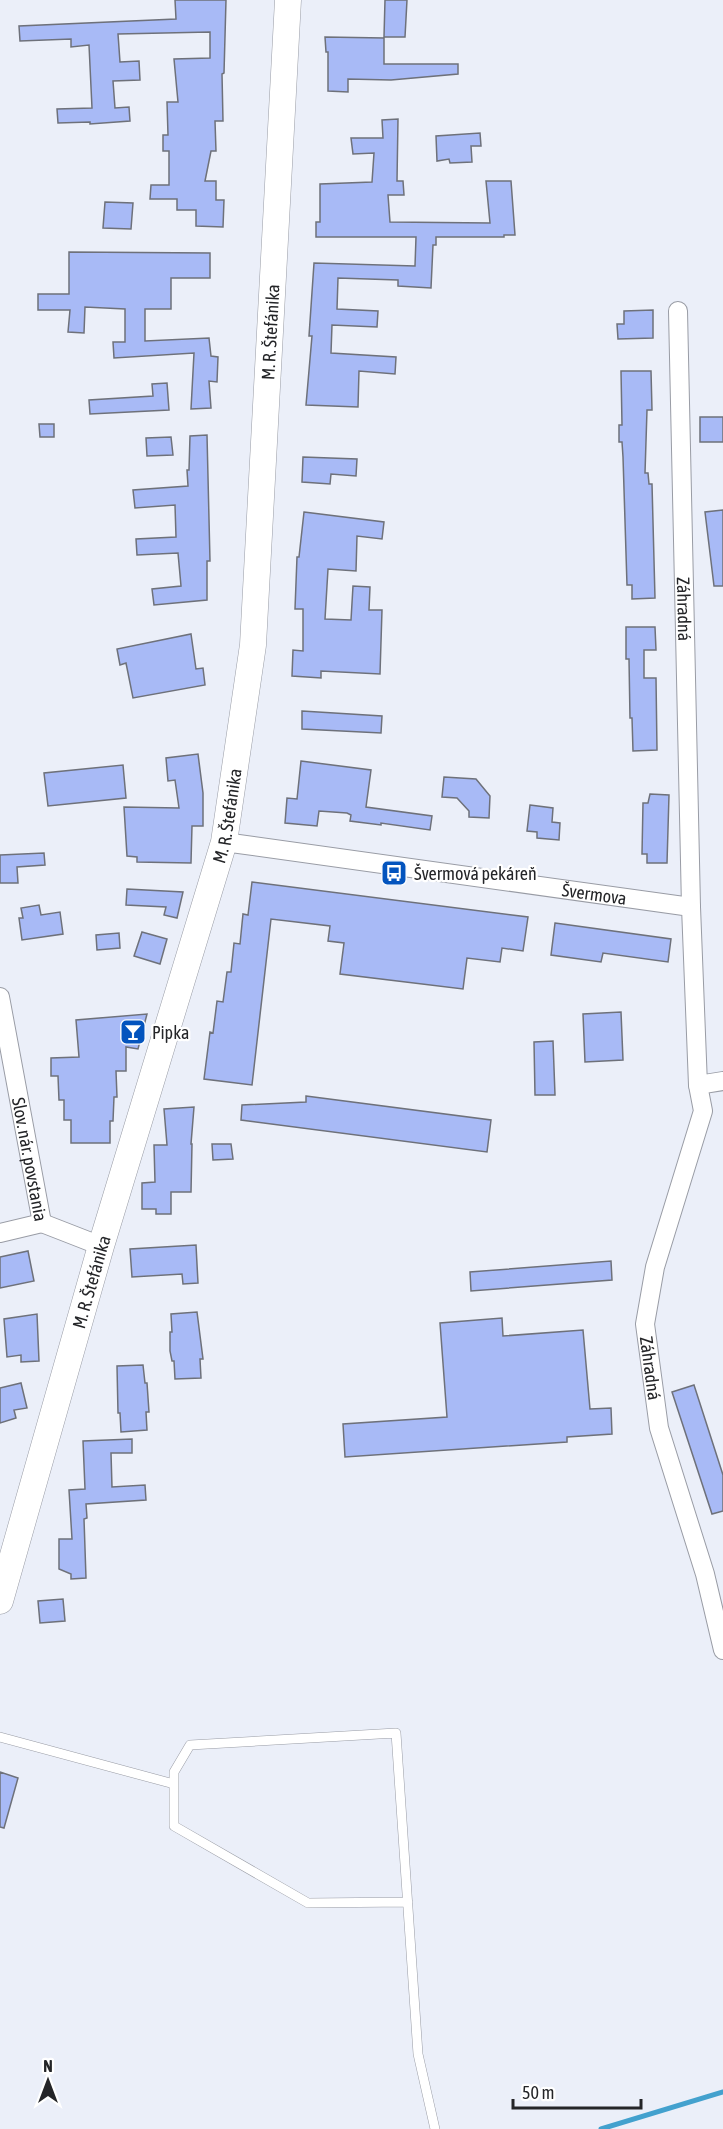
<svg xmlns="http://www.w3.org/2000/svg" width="723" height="2129" font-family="'Asap Condensed',sans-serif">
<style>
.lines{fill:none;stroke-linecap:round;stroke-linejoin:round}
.stream{stroke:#43a1ce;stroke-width:5}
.building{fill:#a8baf6;stroke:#6e717a;stroke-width:1.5}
.lane-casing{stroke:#999ca5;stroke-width:10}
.street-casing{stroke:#999ca5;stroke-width:20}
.secondary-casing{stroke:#999ca5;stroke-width:27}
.lane{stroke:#fff;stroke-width:9}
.street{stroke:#fff;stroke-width:18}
.secondary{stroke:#fff;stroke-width:26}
.labels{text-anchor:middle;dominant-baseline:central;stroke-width:4.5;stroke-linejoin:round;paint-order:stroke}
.street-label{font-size:18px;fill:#242528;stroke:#fff}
.poi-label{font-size:18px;fill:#242528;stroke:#fff;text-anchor:start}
</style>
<rect width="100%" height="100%" fill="#ebeff9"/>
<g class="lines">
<path class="stream" d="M601 2129 723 2092"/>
</g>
<path class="building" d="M175 0H226L224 73 222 74 223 121H215L216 151H211L205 181H216V200H224L223 227 196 226V210H177V199H150L151 185H169V151H163V135H168L167 102H178L174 59 210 58V32L118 34 120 62 139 61 140 80 113 81 115 108 129 107 130 121 90 124V122L58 123 57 109 92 108 89 45 71 47V39L20 41 19 26 176 19Z
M385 0H407L405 37H384Z
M325 37 384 38V64H458V74L391 80 348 79V92L328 91V52H326Z
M398 119 397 181H403L404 195H388L390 222 490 223 486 181H511L515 235H504V237H436V245H433L431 288 398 286V280L338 278 337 309 378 311 377 327 332 325 331 353 396 357 395 374 359 371 358 407 306 405 312 336H309L314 263 415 266 416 237H316V222H320V184L372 182 374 153 353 154 351 138H383L382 120Z
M480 133 481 146H471L472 162 450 163 449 159 437 161 436 136Z
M105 202 133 203 131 229 103 228Z
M69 252 210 253V278H171V309H145V341L209 338 211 356 218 357 217 382 209 381 211 408 191 409 194 353 114 358 113 342H125V309L85 307 84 333 68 332 70 310H38V294H69Z
M653 310V338L618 339 617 324H624V311Z
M621 371H651L652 410H647L645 473H648L649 484H652L655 598 632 599V585H627L623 457 622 442H619V425H622Z
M167 383 169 410 90 414 89 400 153 396 152 384Z
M700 417H723V442H700Z
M39 424H54V437H40Z
M207 435 210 561H207V600L154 605 152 589 181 586 178 553 137 555 136 539 176 537 175 505 135 508 133 490 188 486 187 470H189L190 436Z
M171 437 173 455 147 456 146 438Z
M303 457 357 459 356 476 331 474 330 484 302 482Z
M723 510V586H714L705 512Z
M304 512 384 522 382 539 357 536 356 571 328 569 325 619 351 620 353 586 370 587 369 610H382L380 674 321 671V678L292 676 293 650 303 651V609H295L297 557H299Z
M626 627H655L656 650H644V678H656L657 750 633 751 632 718H630L629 659H626Z
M191 634 196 669 203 668 205 685 133 698 126 663 120 665 117 649Z
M302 711 382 716 381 733 302 729Z
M198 754 203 793V826H192L191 863 137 862V857L127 856 124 807 179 808 175 780 168 781 166 758Z
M301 761 371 770 366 807 432 816 430 830 381 823V825L350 821 351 815 347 813 319 811 317 826 285 823 287 798 297 799Z
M123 765 126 798 48 806 44 773Z
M444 777 476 779 490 796 489 818 469 817V811L457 798 442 797Z
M650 794 669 795 667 863H647V854H642L643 803H648Z
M530 805 553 808 552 822 560 823 559 840 537 838V832L527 831Z
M44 853 45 865 17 867 18 883H0V855Z
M252 882 528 917 523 951 502 948 500 962 467 958 463 989 340 974 344 943 328 941 330 926 271 919 252 1085 204 1079 210 1032 213 1033 217 1001 223 1002 227 972H231L234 943 240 944 243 914 248 915Z
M127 889 183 892 177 918 164 915 166 907 126 905Z
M39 905 41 915 60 912 63 934 22 940 19 918H23L21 908Z
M555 923 671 939 668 962 603 953 601 962 551 955Z
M142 932 167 939 160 964 134 956Z
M119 933 120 948 97 950 96 935Z
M621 1012 623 1060 585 1062 583 1014Z
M147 1014 138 1049 126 1047V1071H116L117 1097H114L113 1121H110V1143H71V1120H64V1100H59L58 1076H51V1058L79 1057 76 1020Z
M553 1041 555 1095H535L534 1042Z
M306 1096 491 1120 487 1152 241 1120 242 1105 306 1102Z
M194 1107 191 1144H192L191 1192H171V1214H156V1209H142V1183L155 1182 154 1145H167L164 1109Z
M212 1144H231L233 1159 213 1160Z
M196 1245 198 1283 183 1284 182 1274 132 1277 130 1249Z
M28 1251 34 1281 0 1288V1257Z
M611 1261 612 1280 471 1291 470 1272Z
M197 1312 203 1359H200L201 1378 175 1379 174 1361H172L170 1351V1332H172L171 1314Z
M37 1314 39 1361 21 1362V1355L7 1357 4 1319Z
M502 1318 503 1336 583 1330 590 1409 611 1408 612 1434 567 1437V1442L345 1457 343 1424 447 1417 440 1323Z
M143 1365 145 1383H147L149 1412H146L147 1430 121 1432 120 1413H118L117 1366Z
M21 1383 27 1408 14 1410 16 1418 0 1423V1388Z
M694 1385 723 1475V1511L712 1514 672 1392Z
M132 1439V1453H111L112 1487 145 1485 146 1500 86 1504 87 1518 84 1519 86 1578 71 1579V1574L59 1569V1539H72L69 1490 85 1489 83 1441Z
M63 1599 65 1621 40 1623 38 1601Z
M0 1772 18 1778 4 1828 0 1827Z"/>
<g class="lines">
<g class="lane-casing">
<path id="lane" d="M0 1737 174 1784
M408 1902 308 1903 174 1826V1772L190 1745 396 1733 418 2054 435 2129"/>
</g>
<g class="street-casing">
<g id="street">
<path id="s1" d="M678 311 691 907"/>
<path id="s2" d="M224 842 691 907 698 1085 723 1081"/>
<path id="s3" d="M0 997 42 1223"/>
<path id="s4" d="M698 1085 703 1111 655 1267 645 1324 659 1428 705 1574 723 1650"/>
<path d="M42 1223 101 1246"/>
<path d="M0 1233 42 1223"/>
</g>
</g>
<g class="secondary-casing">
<g id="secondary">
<path id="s5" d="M0 1601 101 1246 224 842 253 645 288 0"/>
</g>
</g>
<use href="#lane" class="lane"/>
<use href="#street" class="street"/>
<use href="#secondary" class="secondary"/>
</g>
<defs>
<g id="bus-square" transform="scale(1.35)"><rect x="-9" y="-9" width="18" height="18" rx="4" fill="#0354be" stroke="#fff"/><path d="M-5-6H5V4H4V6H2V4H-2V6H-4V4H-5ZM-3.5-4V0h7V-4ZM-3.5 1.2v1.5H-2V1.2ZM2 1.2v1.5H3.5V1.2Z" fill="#fff"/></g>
<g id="bar-square" transform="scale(1.35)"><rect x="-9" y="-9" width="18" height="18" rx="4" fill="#0354be" stroke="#fff"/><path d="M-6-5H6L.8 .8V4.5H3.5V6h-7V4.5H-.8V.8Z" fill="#fff"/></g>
</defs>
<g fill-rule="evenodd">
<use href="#bus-square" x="394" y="873"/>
<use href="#bar-square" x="133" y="1032"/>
</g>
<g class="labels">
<g class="street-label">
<text stroke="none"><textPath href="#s5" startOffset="1304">M. R. Štefánika</textPath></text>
<text stroke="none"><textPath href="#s1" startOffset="298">Záhradná</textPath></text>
<text stroke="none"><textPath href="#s5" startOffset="818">M. R. Štefánika</textPath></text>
<text stroke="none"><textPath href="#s2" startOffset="374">Švermova</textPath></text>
<text stroke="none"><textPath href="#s3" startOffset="165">Slov. nár. povstania</textPath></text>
<text stroke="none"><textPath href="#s5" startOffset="332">M. R. Štefánika</textPath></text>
<text stroke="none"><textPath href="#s4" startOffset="292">Záhradná</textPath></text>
</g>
<g class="poi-label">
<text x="414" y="873">Švermová pekáreň</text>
<text x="152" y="1032">Pipka</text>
</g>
</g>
<g transform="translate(48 2081)" stroke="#ffffff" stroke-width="4.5" paint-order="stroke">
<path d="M0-4.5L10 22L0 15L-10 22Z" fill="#242528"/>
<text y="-9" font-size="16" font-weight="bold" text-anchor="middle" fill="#242528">N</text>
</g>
<path d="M513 2099v9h128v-9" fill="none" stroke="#242528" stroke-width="3"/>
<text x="522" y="2099" font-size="18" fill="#242528" stroke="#ffffff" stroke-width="4.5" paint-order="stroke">50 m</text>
</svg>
